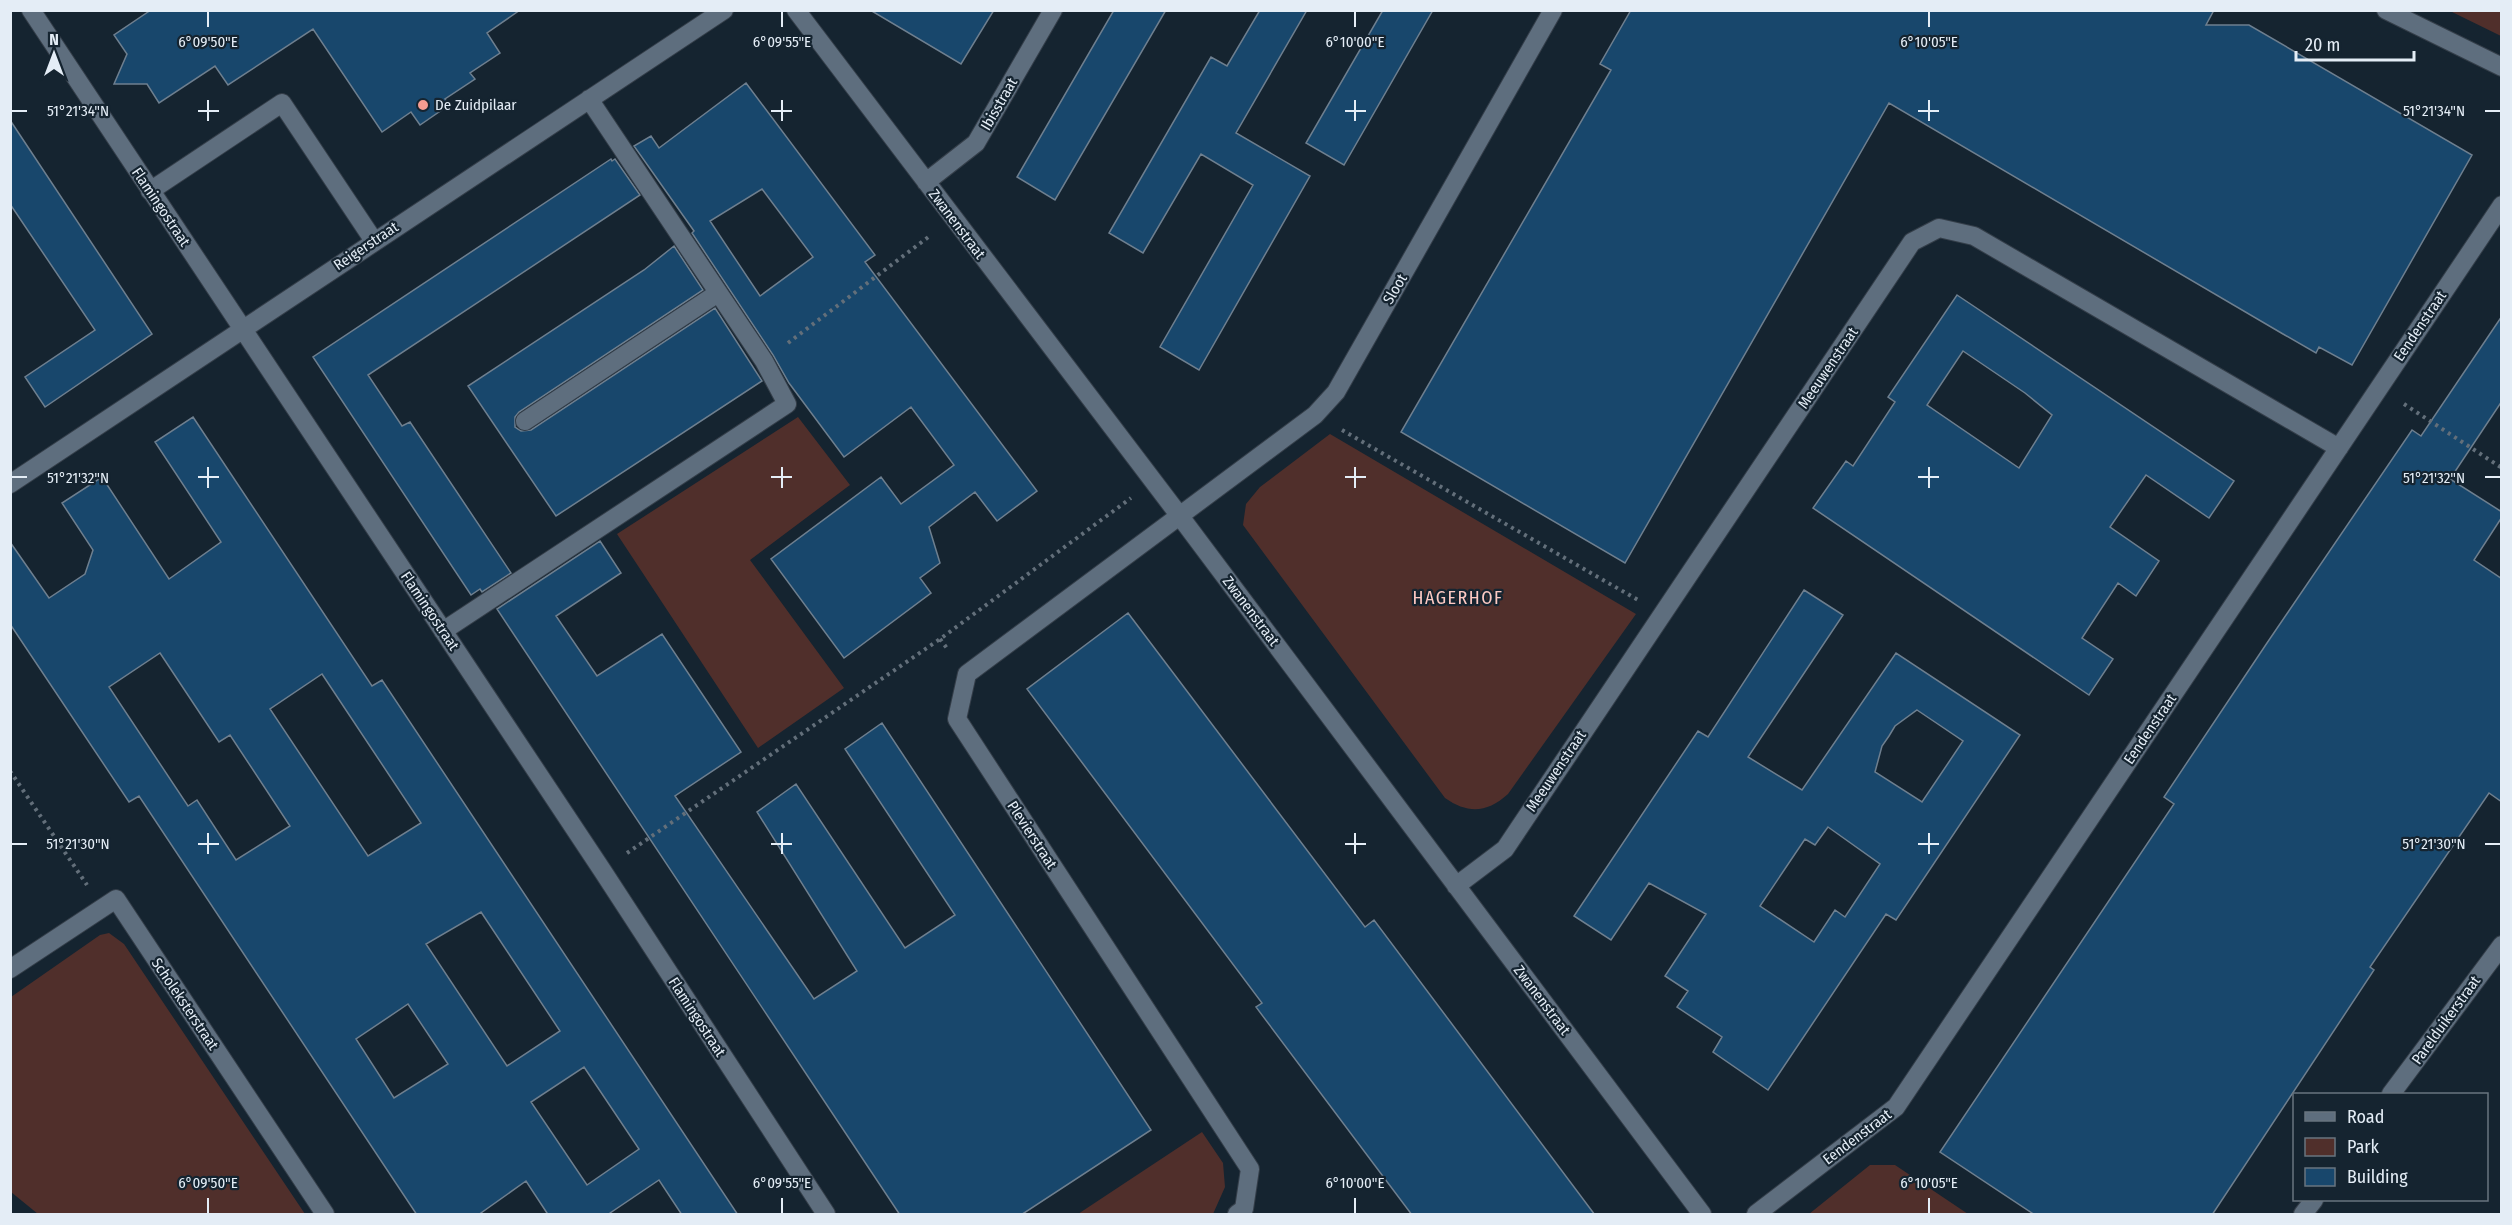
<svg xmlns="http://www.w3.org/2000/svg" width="2512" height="1225" font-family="'Fira Sans Condensed',sans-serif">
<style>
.green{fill:#502f2b}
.building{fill:#18476c;stroke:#6e7f8f;stroke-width:1.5;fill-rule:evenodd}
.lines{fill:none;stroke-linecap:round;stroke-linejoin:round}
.minor-casing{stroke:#343e49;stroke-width:20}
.path{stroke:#636f7a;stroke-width:4;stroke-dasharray:3 4.5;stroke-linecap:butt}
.minor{stroke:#5e6e7e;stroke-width:18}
.ticks{fill:none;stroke:#e4edf6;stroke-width:2}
.poi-dot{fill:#f59c91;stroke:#152430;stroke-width:2}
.labels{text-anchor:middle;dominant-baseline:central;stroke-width:4.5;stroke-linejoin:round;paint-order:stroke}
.street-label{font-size:15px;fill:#e4edf6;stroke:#152430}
.poi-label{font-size:15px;fill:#e4edf6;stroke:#152430;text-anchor:start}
.quarter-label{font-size:18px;letter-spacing:1.5px;fill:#fecac3;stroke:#152430}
.ticks-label{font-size:15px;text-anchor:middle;fill:#e4edf6;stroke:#152430;stroke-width:4.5;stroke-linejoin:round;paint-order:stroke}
</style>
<rect width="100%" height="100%" fill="#152430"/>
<path class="green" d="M2450 11H2501V36Z
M798 417 850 485 750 560 844 688 758 748 617 534Z
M1330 434 1636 614 1508 794C1487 813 1468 814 1445 798L1243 525 1246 504 1260 487Z
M109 933 124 944 305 1214H38L11 1192V997L100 935Z
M1202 1132 1223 1163 1225 1187 1213 1214H1078Z
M1870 1165H1895L1968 1214H1809Z"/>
<path class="building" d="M151 10H520L487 33 500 53 470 73 475 79 445 99 449 105 420 125 411 112 382 132 313 29 228 85 215 66 159 103 147 84H114L127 54 114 35Z
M870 10H994L961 64Z
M1114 10H1166L1055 200 1017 177Z
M1260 10H1307L1236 133 1310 176 1199 370 1160 347 1253 185 1201 154 1143 253 1109 233 1211 57 1227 66Z
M1383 10H1433L1344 165 1306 143Z
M1631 10H2214L2206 25H2249L2472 155 2352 365 2319 347 2316 353 2283 334 1889 103 1625 563 1401 432 1611 70 1600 64Z
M746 83 875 255 865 262 1037 491 997 521 975 492 929 527 940 563 920 578 931 593 844 658 771 559 881 477 901 504 954 465 911 407 844 457 789 383 773 355 692 233 694 231 634 146 651 136 659 148ZM762 189 813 257 760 296 710 221Z
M10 120 152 334 45 407 25 377 95 330 10 204Z
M611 159 612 161 615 159 640 195 368 375 402 426 410 422 511 573 482 592 480 589 471 595 313 357Z
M674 246 703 290 519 412 515 417V427L521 431 531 430 715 308 762 381 556 516 468 386 644 270Z
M1957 295 2234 481 2209 518 2146 475 2110 527 2159 561 2136 596 2118 583 2082 638 2113 659 2089 695 1813 508 1846 461 1853 466 1895 402 1888 397ZM1963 351 2025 393 2052 415 2019 468 1927 405Z
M2502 316V401L2450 479 2502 512V517L2474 560 2502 579V802L2489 793 2370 967 2374 970 2212 1215H2035L1940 1152 2174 804 2164 797 2267 643 2412 430 2421 436Z
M193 417 372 686 382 680 738 1215H682L659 1180 607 1215H545L547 1213 526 1181 478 1215H417L139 796 129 802 10 624V542L49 598 85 574 93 550 62 503 102 477 169 579 221 542 155 442ZM160 653 219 742 230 735 290 826 236 860 197 800 188 806 109 687ZM322 674 421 823 368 856 270 709ZM481 912 560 1031 507 1066 426 944ZM408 1004 448 1064 394 1098 356 1039ZM584 1067 639 1149 587 1185 531 1102Z
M600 541 621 573 556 616 597 676 662 634 741 752 675 796 814 999 857 971 757 812 796 784 905 948 955 915 845 749 882 723 1151 1130 1021 1215H900L497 609Z
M1804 590 1843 615 1748 757 1802 790 1896 653 2020 735 1896 920 1886 914 1768 1090 1713 1052 1722 1037 1677 1007 1688 991 1665 976 1706 914 1649 883 1611 940 1574 916 1698 731 1708 737ZM1917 710 1963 741 1922 802 1875 772 1882 746 1889 736 1895 726ZM1828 827 1880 864 1845 917 1835 910 1814 942 1760 906 1805 839 1815 845Z
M1128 613 1365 927 1374 920 1595 1215H1412L1256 1007 1262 1003 1027 689Z"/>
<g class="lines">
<g class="minor-casing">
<path id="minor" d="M31 10 602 870 826 1214
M796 10 1179 515 1702 1214
M2386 10 2502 67
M926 182 976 143 1053 10
M150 191 282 103 374 241
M525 421 718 293
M10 484 724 10
M443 631 787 404 764 361 589 99
M1456 886 1505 849 1912 242 1939 228 1974 236 2339 448
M10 969 116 899 325 1214
M2391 1094 2502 945
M1237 1214 1244 1209 1250 1169 957 719 967 674 1315 415 1336 392 1553 10
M1756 1214 1896 1107 2502 205
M2303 1214 2314 1200"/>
</g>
<path class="path" d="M788 343 931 235
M2404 404 2502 468
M1342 430 1638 600
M940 639 949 651
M10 771 87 885
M627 853 940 639 1131 498"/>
<use href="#minor" class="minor"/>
</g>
<path class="ticks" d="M208 12V27M782 12V27M1355 12V27M1929 12V27M208 100V121M782 100V121M1355 100V121M1929 100V121M12 111H27M198 111H219M771 111H792M1345 111H1366M1918 111H1939M2485 111H2500M208 467V488M782 467V488M1355 467V488M1929 467V488M12 477H27M198 477H219M771 477H792M1345 477H1366M1918 477H1939M2485 477H2500M208 833V854M782 833V854M1355 833V854M1929 833V854M12 844H27M198 844H219M771 844H792M1345 844H1366M1918 844H1939M2485 844H2500M208 1198V1213M782 1198V1213M1355 1198V1213M1929 1198V1213"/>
<circle class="poi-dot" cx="423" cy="105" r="6"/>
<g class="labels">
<g class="street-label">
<text transform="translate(999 104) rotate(-60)">Ibisstraat</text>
<text transform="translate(161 207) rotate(56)">Flamingostraat</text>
<text transform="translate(957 224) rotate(53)">Zwanenstraat</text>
<text transform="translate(366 246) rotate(-34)">Reigerstraat</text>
<text transform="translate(1395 289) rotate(-60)">Sloot</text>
<text transform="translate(2420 326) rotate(-56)">Eendenstraat</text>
<text transform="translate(1828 368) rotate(-56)">Meeuwenstraat</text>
<text transform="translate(430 611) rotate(56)">Flamingostraat</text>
<text transform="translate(1251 611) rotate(53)">Zwanenstraat</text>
<text transform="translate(2150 729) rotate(-56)">Eendenstraat</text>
<text transform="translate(1556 771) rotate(-56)">Meeuwenstraat</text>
<text transform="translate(1032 835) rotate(57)">Plevierstraat</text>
<text transform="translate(1542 1000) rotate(53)">Zwanenstraat</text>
<text transform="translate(185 1004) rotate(56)">Scholeksterstraat</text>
<text transform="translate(697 1017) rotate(57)">Flamingostraat</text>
<text transform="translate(2446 1020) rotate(-54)">Parelduikerstraat</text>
<text transform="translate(1857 1137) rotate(-37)">Eendenstraat</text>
</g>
<g class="poi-label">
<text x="435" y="105">De Zuidpilaar</text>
</g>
<g class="quarter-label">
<text x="1458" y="598">HAGERHOF</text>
</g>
</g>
<g class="ticks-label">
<text x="208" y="47">6°09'50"E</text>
<text x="782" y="47">6°09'55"E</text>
<text x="1355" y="47">6°10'00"E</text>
<text x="1929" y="47">6°10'05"E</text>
<text x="78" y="116">51°21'34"N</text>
<text x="2434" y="116">51°21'34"N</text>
<text x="78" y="483">51°21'32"N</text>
<text x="2434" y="483">51°21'32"N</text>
<text x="78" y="849">51°21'30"N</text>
<text x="2434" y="849">51°21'30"N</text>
<text x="208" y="1188">6°09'50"E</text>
<text x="782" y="1188">6°09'55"E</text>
<text x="1355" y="1188">6°10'00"E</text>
<text x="1929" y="1188">6°10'05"E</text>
</g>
<rect width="2512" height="1225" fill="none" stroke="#e4edf6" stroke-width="24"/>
<rect x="2293" y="1093" width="195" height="108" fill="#152430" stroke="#68747f" stroke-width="1.5"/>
<rect x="2305" y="1112" width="30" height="9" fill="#5e6e7e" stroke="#68747f" stroke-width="1.5"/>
<text x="2347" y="1123" font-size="18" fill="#e4edf6">Road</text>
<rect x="2305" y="1138" width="30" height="18" fill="#502f2b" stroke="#68747f" stroke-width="1.5"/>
<text x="2347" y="1153" font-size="18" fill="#e4edf6">Park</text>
<rect x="2305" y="1168" width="30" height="18" fill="#18476c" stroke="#68747f" stroke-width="1.5"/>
<text x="2347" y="1183" font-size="18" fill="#e4edf6">Building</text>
<g transform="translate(54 54)" stroke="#152430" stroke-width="4.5" paint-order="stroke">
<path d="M0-4.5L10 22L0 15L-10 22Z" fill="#e4edf6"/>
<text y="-9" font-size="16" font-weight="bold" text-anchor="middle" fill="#e4edf6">N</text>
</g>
<path d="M2296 51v9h118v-9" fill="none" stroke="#e4edf6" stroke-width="3"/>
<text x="2305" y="51" font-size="18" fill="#e4edf6" stroke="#152430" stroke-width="4.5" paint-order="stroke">20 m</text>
</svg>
